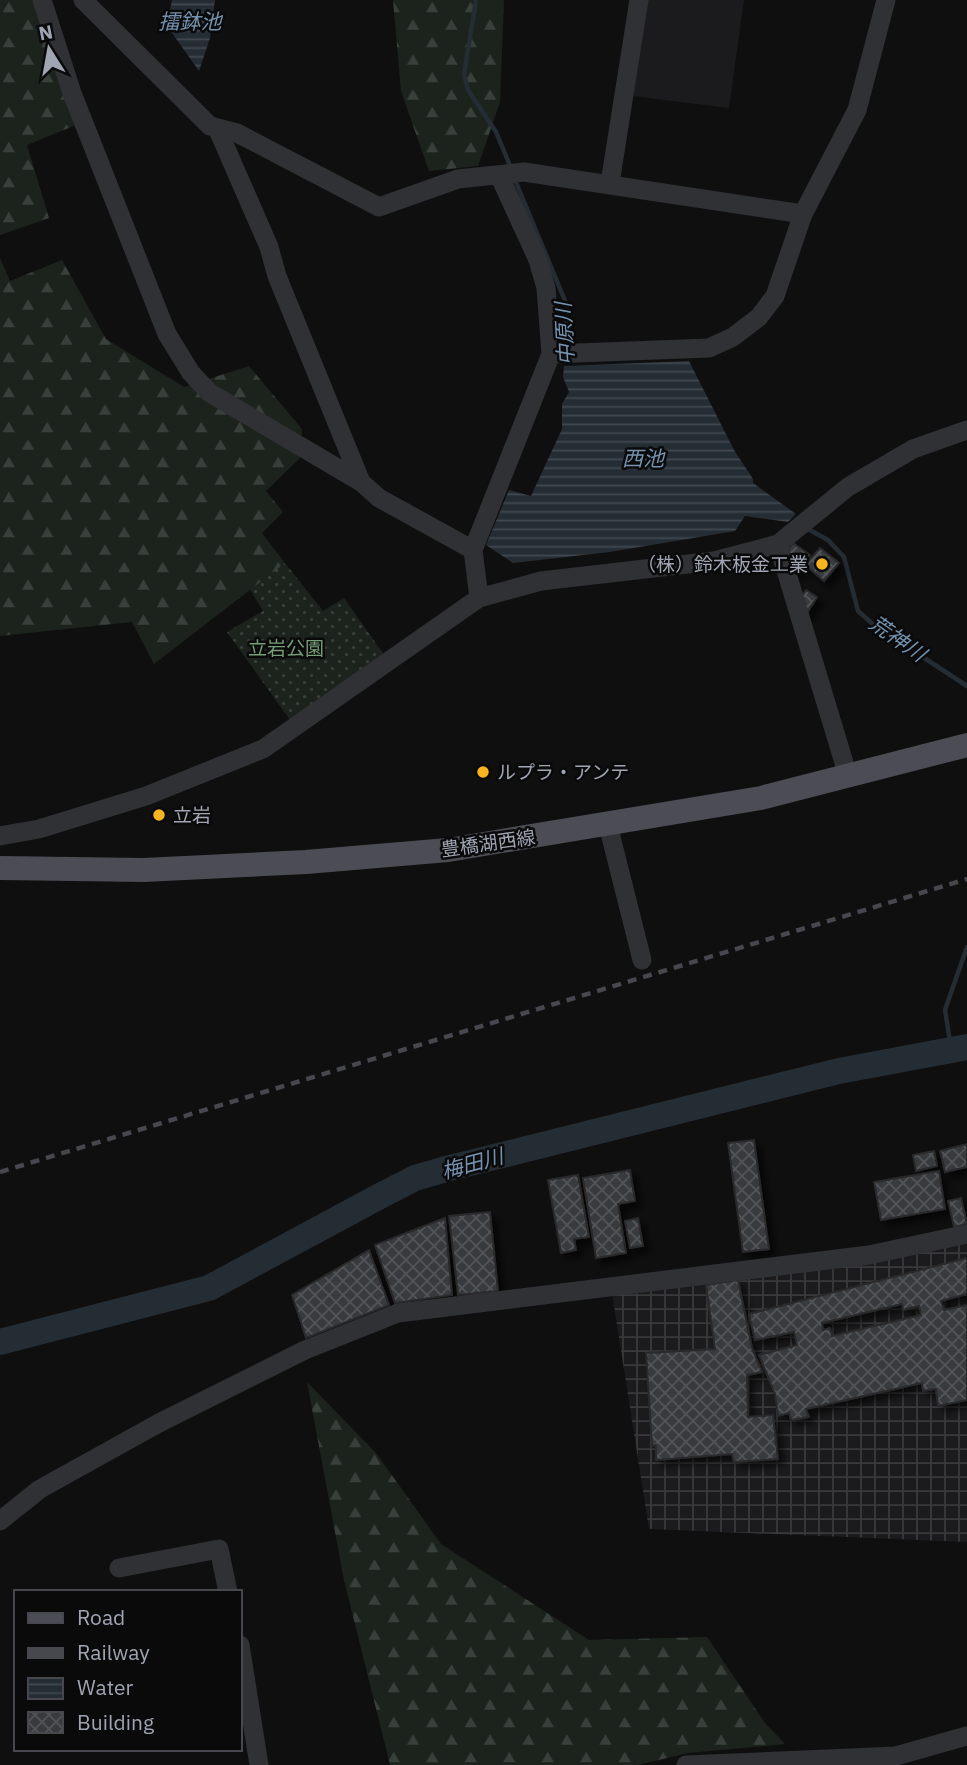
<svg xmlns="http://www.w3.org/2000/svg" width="967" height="1765" font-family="'IBM Plex Sans','Noto Sans JP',sans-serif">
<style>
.built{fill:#1b1b1d}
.industrial{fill:url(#industrial-grid)}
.grass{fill:url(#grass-dots)}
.forest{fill:url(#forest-firs)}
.water{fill:url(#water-rules)}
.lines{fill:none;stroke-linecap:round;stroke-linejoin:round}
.stream{stroke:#252d34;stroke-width:4.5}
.river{stroke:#252d34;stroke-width:26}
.building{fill:url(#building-cross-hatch);stroke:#29292c;stroke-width:2;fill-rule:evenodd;filter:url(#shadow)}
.minor{stroke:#303135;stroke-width:19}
.major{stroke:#4c4d54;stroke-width:24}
.rail{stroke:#47484e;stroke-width:4.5;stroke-dasharray:9 7;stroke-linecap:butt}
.poi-dot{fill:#f7b420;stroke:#0a0a0b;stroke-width:2.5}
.labels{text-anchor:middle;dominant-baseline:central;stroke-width:5;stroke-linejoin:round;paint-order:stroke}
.poi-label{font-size:19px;fill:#9fa5b2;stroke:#0a0a0b;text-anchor:start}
.park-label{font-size:19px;fill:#759e78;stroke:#0a0a0b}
.street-label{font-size:19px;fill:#9fa5b2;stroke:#0a0a0b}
.water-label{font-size:21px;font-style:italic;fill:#7492af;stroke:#0a0a0b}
</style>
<defs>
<pattern id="industrial-grid" width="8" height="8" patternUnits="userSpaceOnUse" patternTransform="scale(1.75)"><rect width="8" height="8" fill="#1b1b1d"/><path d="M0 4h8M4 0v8" fill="none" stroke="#39393b"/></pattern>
<pattern id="grass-dots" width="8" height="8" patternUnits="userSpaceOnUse" patternTransform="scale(1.75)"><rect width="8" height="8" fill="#1b231c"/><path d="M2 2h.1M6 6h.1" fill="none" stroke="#39403b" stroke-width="1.8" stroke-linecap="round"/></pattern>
<pattern id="forest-firs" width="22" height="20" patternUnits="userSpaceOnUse" patternTransform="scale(1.75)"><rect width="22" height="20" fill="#1b231c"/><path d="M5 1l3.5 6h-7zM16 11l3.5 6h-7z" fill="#39403b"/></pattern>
<pattern id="water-rules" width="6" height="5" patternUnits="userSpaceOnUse" patternTransform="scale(1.75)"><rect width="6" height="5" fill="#252d34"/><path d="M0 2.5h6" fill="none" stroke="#41484f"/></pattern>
<pattern id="building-cross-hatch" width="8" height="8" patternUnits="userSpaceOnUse" patternTransform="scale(1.75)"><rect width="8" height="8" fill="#383a3e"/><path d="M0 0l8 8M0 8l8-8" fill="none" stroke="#525458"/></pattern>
<filter id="shadow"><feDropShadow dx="6" dy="6" stdDeviation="3.5" flood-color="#0009"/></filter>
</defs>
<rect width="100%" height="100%" fill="#0f0f10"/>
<path class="built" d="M648 0H744L729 108 633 96Z"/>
<path class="industrial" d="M967 1240V1542L649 1529 612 1293Z"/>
<path class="grass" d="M285 563 323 611 344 598 387 659 293 724 227 632 263 611 250 589Z"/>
<path class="forest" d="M0 0H36L81 123 27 145 49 218 0 235Z
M393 0H504L500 102 478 166 429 171 401 91Z
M0 258 10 281 62 260 106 339 184 387 249 366 302 429 300 458 266 491 283 512 262 533 285 563 154 664 132 622 0 636Z
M307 1382 376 1453 441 1544 589 1640 707 1637 765 1723 785 1744 688 1753 638 1765H390L344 1580Z"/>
<path class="water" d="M172 0H215L210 38 199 71 167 26Z
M689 361 734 450 753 479V483L796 514 788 522 745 516 735 531 610 552 513 563 486 545 509 490 531 496 562 429V404L569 392 563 377 564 366Z"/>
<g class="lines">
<path class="stream" d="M476 0 464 74 468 90 496 132 511 168
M515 180 566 303V350
M806 528 828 540 844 557 858 611 874 625 967 686
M951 1048 945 1010 967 947"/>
<path class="river" d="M0 1342 209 1288 380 1196 415 1178 446 1169 839 1071 967 1047"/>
</g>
<path class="building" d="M793 543 810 555 797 573 790 568 787 552Z
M820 548 839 563 824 581 805 565Z
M806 590 817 597 805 616 800 599Z
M754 1140 769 1249 743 1252 728 1143Z
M967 1144V1167L945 1172 940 1151Z
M934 1151 937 1166 916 1171 913 1155Z
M630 1170 635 1201 618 1204 626 1253 596 1258 583 1178Z
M939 1171 945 1209 881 1220 874 1182Z
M578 1175 589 1237 574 1239 576 1250 561 1253 548 1180Z
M961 1198 967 1224 954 1227 948 1201Z
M490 1212 498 1291 458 1295 449 1216Z
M445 1218 452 1295 395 1303 375 1245Z
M638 1218 643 1246 630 1248 625 1221Z
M369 1250 389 1305 306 1338 292 1295Z
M967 1258V1294L941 1301 944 1310 967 1305V1400L938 1406 936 1389 923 1391 922 1383 806 1409 809 1417 791 1420 789 1413 778 1416 775 1394 759 1355 797 1345 794 1332 755 1340 749 1314ZM902 1304 903 1310 919 1306 921 1315 832 1336 830 1328 823 1330 822 1323Z
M738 1280 752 1348 762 1372 747 1375 748 1417 773 1415 778 1459 734 1462 732 1454 656 1460V1445L652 1446 646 1353 715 1349 706 1285Z"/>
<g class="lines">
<path class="minor" d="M42 0 72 93 167 334 191 373 210 393 361 482 379 498 473 550
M83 0 210 126 237 133 379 207 458 179 524 172 803 214
M218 130 269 247 277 276 361 482
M610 183 639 0
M551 354 709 348 733 337 759 317 775 296 803 214 857 110 886 0
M778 544 848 776
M479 598 473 550 551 354 546 288 538 260 500 177
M608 825 642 960
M0 836 39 829 146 796 263 749 479 598 541 581 714 561 778 544 848 487 913 449 967 430
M0 1521 40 1489 159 1423 305 1350 398 1313 869 1255 967 1234
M119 1568 219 1549 228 1592
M240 1645 259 1765
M686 1765 896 1756 967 1736"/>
<path class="major" d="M0 868 144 870 306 862 448 850 761 798 967 745"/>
<path class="rail" d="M0 1172 967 879"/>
</g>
<g class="poi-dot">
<circle cx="822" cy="564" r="7"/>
<circle cx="483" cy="772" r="7"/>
<circle cx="159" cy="815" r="7"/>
</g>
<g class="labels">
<g class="poi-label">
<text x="808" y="564" text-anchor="end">（株）鈴木板金工業</text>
<text x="497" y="772">ルプラ・アンテ</text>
<text x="173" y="815">立岩</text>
</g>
<g class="park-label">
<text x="286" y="648">立岩公園</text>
</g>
<g class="street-label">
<text transform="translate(488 843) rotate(-8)">豊橋湖西線</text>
</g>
<g class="water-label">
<text x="190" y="21">擂鉢池</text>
<text transform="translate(564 334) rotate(-93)">中原川</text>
<text x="643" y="458">西池</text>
<text transform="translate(898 638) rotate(35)">荒神川</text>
<text transform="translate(472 1163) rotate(-15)">梅田川</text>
</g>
</g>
<rect x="14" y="1590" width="228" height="161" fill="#0a0a0b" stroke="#46484e" stroke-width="2"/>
<rect x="28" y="1613" width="35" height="10" fill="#4c4d54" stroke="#46484e" stroke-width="2"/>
<text x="77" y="1625" font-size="21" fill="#9fa5b2">Road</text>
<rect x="28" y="1648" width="35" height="10" fill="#47484e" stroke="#46484e" stroke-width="2"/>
<text x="77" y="1660" font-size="21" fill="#9fa5b2">Railway</text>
<rect x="28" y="1678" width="35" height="21" fill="url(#water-rules)" stroke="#46484e" stroke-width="2"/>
<text x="77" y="1695" font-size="21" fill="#9fa5b2">Water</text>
<rect x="28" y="1712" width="35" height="21" fill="url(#building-cross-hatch)" stroke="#46484e" stroke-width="2"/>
<text x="77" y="1730" font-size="21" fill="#9fa5b2">Building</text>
<g transform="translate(49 49) rotate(349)" stroke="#0a0a0b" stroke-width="5" paint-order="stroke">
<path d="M0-5L12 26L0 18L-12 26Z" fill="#9fa5b2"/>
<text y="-10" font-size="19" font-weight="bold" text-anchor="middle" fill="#9fa5b2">N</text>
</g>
</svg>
